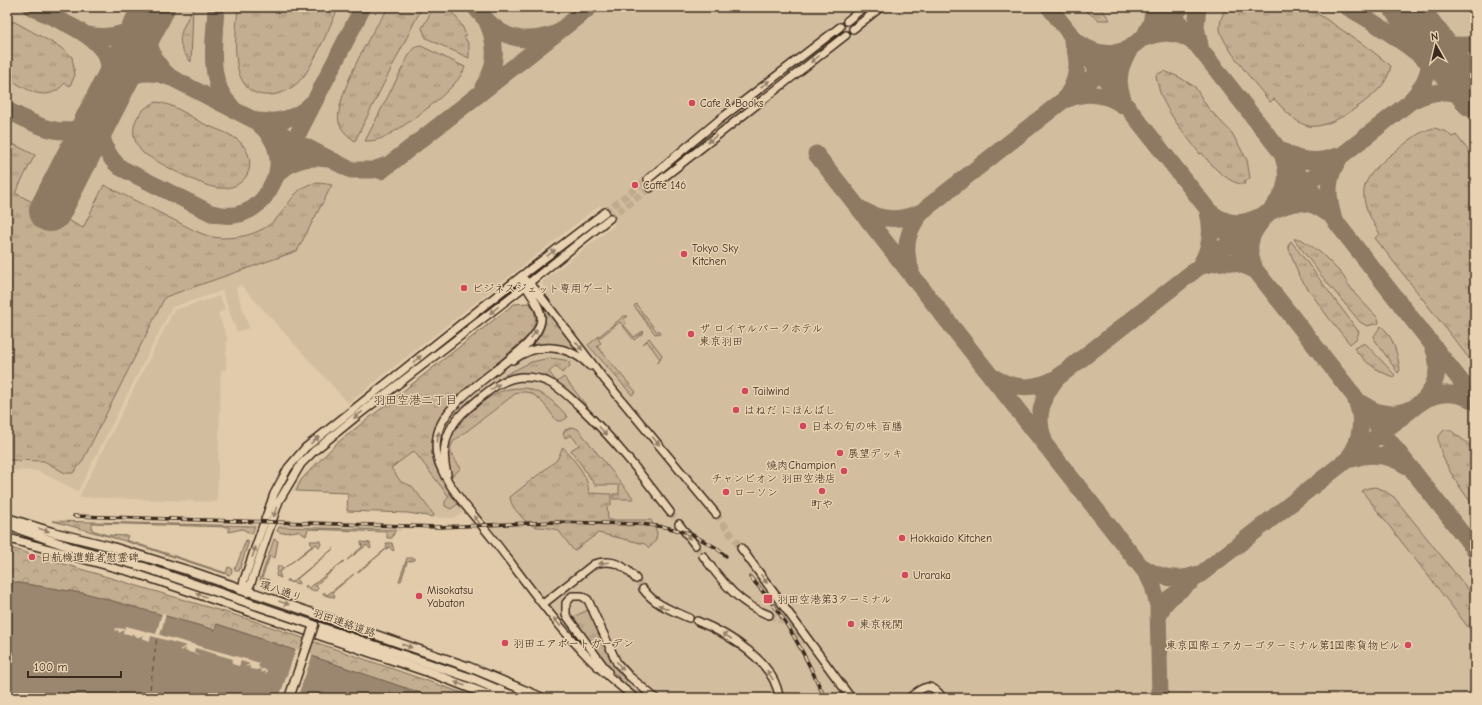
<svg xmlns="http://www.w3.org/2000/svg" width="1482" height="705" font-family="'Comic Neue','Klee One',sans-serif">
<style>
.built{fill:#d2bd9f}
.grass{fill:url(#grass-tufts);stroke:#7f6c58}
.forest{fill:url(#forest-crowns);stroke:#7f6c58}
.water{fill:#9b8770;stroke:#75624f}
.pier{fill:#e1cbab}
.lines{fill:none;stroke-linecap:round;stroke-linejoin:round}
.ferry{stroke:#534132;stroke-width:1;stroke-dasharray:5 4;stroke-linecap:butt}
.taxiway{stroke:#8e7a64;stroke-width:17}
.runway{stroke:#8e7a64;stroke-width:42}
.minor-tunnel{stroke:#c0ab8f;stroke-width:7;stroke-dasharray:7 3.5;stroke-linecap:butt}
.minor-casing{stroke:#3b2a1e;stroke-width:10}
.major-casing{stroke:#3b2a1e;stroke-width:11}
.minor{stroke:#e8d2b1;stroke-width:7}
.major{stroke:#e8d2b1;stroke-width:8}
.rail-casing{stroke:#3b2a1e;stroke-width:3.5}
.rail{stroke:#e8d2b1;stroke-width:2;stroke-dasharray:6;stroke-linecap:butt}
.major-bridge-casing{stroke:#3b2a1e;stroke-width:11;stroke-linecap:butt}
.major-bridge{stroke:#e8d2b1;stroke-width:8}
.oneway{fill:#927e68}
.poi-dot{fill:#d1495b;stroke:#e8d2b1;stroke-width:1.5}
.labels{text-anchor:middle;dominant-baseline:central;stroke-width:3;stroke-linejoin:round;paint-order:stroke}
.poi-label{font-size:11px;fill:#3b2a1e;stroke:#e8d2b1;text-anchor:start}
.street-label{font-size:11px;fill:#3b2a1e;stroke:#e8d2b1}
.neighbourhood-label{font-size:12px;fill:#3b2a1e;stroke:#e8d2b1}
</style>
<defs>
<pattern id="grass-tufts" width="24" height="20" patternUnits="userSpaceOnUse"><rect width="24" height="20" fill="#c3ae91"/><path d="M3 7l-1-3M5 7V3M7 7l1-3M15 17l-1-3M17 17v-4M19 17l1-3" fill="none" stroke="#a08e76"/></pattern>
<pattern id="forest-crowns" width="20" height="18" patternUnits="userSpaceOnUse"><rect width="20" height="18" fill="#c3ae91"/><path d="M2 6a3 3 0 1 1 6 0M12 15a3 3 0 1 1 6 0" fill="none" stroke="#a08e76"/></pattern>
</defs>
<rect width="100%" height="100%" fill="#e1cbab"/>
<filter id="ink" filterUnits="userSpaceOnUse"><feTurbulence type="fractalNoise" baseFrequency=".025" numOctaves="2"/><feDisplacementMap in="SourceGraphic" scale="8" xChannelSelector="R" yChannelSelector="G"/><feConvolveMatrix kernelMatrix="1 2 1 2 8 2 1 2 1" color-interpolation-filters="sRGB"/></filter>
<g filter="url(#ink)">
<path class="built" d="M7 7H1475V698H625L585 661 563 636 465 512 453 518 433 517 408 513 347 511 348 493 292 491 306 472 339 440 514 303 528 302 543 287V281L615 225 600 205 348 403 241 285 236 288 249 328 237 332 222 291 172 307 78 491 38 471 7 470Z
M220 296 225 310 218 313 227 338 226 370H221L217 502 79 497 174 310Z
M281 520 401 524V531L279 527Z"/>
<path class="grass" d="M238 7H339C328 29 318 56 304 76 295 87 284 94 270 95 226 98 236 34 238 7Z
M390 7H422L355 141C348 136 342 131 339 123 333 101 374 24 390 7Z
M434 7H447C455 15 462 24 466 35L464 36 469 45V58L426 38 422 28Z
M1080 7H1100L1110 20H1099Z
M1226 7H1303L1323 17 1367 47 1391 66C1389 74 1386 81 1380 88 1366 103 1325 133 1305 125 1292 120 1283 108 1274 99L1270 102C1259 88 1220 43 1220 28 1220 20 1223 14 1226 7Z
M193 8 191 62C172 41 182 30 193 8Z
M13 21 60 47 72 57 75 75 70 86 65 83C46 105 27 89 7 78V33Z
M421 46 465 67C460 87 405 127 386 136 380 140 372 141 365 141L411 51 415 47Z
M1164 71 1179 77 1195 87 1208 108 1232 133 1247 160 1250 178 1245 182 1244 181 1245 184C1231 186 1209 164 1202 153L1200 154C1181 128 1160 107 1156 75Z
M157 102C174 104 189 116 204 124 217 130 232 133 242 144 260 165 245 191 218 188 200 186 159 163 143 153 126 135 133 110 157 102Z
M1434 128 1447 132 1452 137 1456 135 1475 159V366L1375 238 1380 234C1354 193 1359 179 1397 150 1409 141 1419 131 1434 128Z
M7 141 35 155 15 193 83 228 104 185C126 196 148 207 170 218 187 226 202 237 221 238 241 238 260 234 275 220 294 201 297 176 332 185L297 251 165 297 82 462 73 473H65L44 461 7 460Z
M1294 239H1301L1321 253 1341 273 1355 294 1378 318 1379 323 1367 326 1360 322 1320 274Z
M1291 241 1359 332 1356 339 1350 344 1328 317 1299 276 1288 246Z
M534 294 580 352 560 345 533 346C534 343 538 340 540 336 550 321 544 307 534 294Z
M530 303C538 314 536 324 530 334L445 409C421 450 432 467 458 500V504L451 509 445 506V501L449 497 414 451 391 468 401 482 412 486 434 515 433 517 408 513 347 511 348 493 296 491 301 480 336 444 514 304Z
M636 304 657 332 659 330 661 333 655 334 634 306Z
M624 316H628L624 319 626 323 624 325 634 337 643 331 644 332 634 340 620 322 598 339 601 343 597 346 636 392 632 395 588 345Z
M1381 326C1393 335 1398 356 1400 370L1398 373 1375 340 1374 336Z
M649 338 662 355 658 363 660 359 647 341 643 344Z
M1365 343 1395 375 1393 377C1377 371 1364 362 1354 348Z
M550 358 565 360 569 362 570 366 562 373 556 366 549 372 557 382 564 377 597 419C566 390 544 360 497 381V379L531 362Z
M526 388C546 394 555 402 568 417L562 421H557C546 408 535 385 515 394L454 441C446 452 454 459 461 468L451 477C448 467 445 452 448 441 454 422 484 398 502 391 510 388 518 388 526 388Z
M573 427 578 429 634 499H613V494H619V485H595L571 450 579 445 571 435 565 438 563 434 565 430Z
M1444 430H1450L1475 449V508C1461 489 1439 460 1438 437Z
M563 447C575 462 588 474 589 493L611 494V505H607L608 520H651L657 532C657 539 655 543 649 548L645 544 598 533 574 551 559 531C541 523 535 534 519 514 514 508 511 505 510 497L557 460Z
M1375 487 1383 490 1394 497 1475 598V636L1362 491 1368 488Z
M53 521 255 526 252 534 242 529 229 532V527L92 523V530L107 535 128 536 126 540 226 573 228 567 231 568 232 572 229 575 125 541Z
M279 527 395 530V531L392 538H387V532L308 529 306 536 298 531 282 533 277 531Z
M274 539 278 541 275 558 270 556 262 578 269 580 263 583 260 580Z
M246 540 249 541 239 571H235L234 568 236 567Z
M310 541H320L321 545 319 547 316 544 279 572 281 578 276 576 278 566 279 565 283 569 312 546Z
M361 542 370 543 371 548 370 549 367 545 347 560 362 547Z
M386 543H392L394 550 393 551 389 547 357 573 387 548Z
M334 548 297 579 299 584 287 581V579L291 583Z
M407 558H415V560L407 562 401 581H399Z
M344 561 316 585 318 588 316 591 305 588 306 585 309 588Z
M354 574 333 592 335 597C331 597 326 596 323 594L324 592 327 595Z
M588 610 614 664 628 680 624 683 606 665 573 617Z"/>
<path class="forest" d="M7 547 248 619 477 698H435L217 624 215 630 88 594 7 581Z"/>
<path class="water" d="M7 581 88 594 215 630 217 624 435 698H7Z"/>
<path class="pier" d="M162 613 166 614 160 635 260 663 258 666 262 670 263 669 267 670 266 674 264 671 262 673 259 668 258 670 250 669V666L244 667 250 664 241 661 239 666 232 664 233 659 195 648 194 652 200 655 185 651 186 648 181 651 180 649 187 646 151 636 150 641 142 638 143 635 137 638 132 633V635L123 633 124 630 119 633 118 630 115 631 116 628 125 629 126 626 156 634Z
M296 649 313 654 297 698H279Z"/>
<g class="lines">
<path class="ferry" d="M149 698 157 636"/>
<path class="taxiway" d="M31 7C69 26 123 40 109 94
M216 7C215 40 205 82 232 107
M475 7C496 34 516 46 551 35
M1049 7 1475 550
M1167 7 1475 399
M1198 7 1196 27 1200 45
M1347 7C1391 31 1430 61 1466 95
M152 10C143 36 150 60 170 77L351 170H373L390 164
M1422 27C1436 43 1453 48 1475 44
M84 34C112 41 134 34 151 12
M1145 35 1151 23 1154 7
M1145 38C1162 31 1180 32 1194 43
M1079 43C1094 54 1111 56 1128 49
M1475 81V82
M483 87C498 66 497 44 487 22
M109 94C124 73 147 68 171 78
M1066 97C1078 80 1080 60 1072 41
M1068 99C1087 91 1107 94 1124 106
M1123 99C1116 82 1119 66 1129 51
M1411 100C1436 74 1434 48 1415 20
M7 110C43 128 69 146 102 110
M102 110C99 132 102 153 121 168L211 213C235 220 257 212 269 190L363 7
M257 121C278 123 297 119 312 103
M261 126C274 137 281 155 277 172
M1281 150C1299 162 1317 164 1337 156
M816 154 1147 574 1153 586 1158 606 1160 698
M381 171 590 7
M279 173C292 160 309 156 326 159
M861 209C881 222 904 221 925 210
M1212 213C1254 247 1282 178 1327 213
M1333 216C1327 195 1327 177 1339 159
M1201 264C1211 247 1213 228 1207 209
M1202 266C1221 259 1239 261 1256 271
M1254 266C1232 218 1303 211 1283 157
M911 270C902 248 908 226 925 209L1182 7
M993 377C1015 390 1035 390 1057 378L1410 102C1429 91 1447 89 1467 96
M1422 402C1436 387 1442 367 1433 347
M1362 403C1376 415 1393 416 1410 409
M1044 440C1035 417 1042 397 1057 378
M1349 457C1361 441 1364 419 1356 401
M1352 459C1371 452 1390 455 1407 466
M1141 566C1159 578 1179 582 1199 574
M1158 618 1163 606 1170 598 1421 402C1438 391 1458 391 1475 402"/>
<path class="runway" d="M1405 7 1475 97
M50 211 154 7"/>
<path class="minor-tunnel" d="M605 212 648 179
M610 218 650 188
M670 512 679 524
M716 514 741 548
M695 545 703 556
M636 579 643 589
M769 615 784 621 807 643"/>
<g class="minor-casing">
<path id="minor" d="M847 21 864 7
M853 29 881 7
M648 179 719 120 840 27
M650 188 846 35
M525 280 536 290 604 379 716 514
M523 282C529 292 540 305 541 317 543 353 444 389 437 437 435 448 437 460 442 470 451 491 477 519 492 538 523 578 552 620 587 656 602 672 619 685 635 698
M513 360C538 342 568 344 590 366
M447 474C440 448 447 426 467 409 484 395 499 379 521 377 530 377 540 378 548 382 560 387 570 398 579 406 613 438 642 475 670 512
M679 524 695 545
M741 548 851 698
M703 556C722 581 738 604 769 615
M643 589C655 605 671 610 689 618
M245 595 251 583 279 501 301 464 314 451 357 416 525 286 610 218
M239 604 244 580 274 494 288 468 305 448 520 277 605 212
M543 604 594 564C613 558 624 565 636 579
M697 621C727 633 776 662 779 698
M608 672 566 615V603L572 596H582L588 600 617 663 629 676 655 698
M909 698C924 686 930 681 943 698"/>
</g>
<g class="major-casing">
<path id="major" d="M7 518 52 532 109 546 193 572 469 667 543 698
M7 525 70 547
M7 538 136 573 434 674 496 698
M314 625 468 677 518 698"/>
</g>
<use href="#minor" class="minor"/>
<use href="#major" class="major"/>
<g class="rail-casing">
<path id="rail" d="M74 516 439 527 554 522 640 524 665 527 689 533 715 547 726 556
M750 577C785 614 804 653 825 698"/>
</g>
<use href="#rail" class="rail"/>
<g class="major-bridge-casing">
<path id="major-bridge" d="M70 547 144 567 314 625 289 698"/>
</g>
<use href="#major-bridge" class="major-bridge"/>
</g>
<defs><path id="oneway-solid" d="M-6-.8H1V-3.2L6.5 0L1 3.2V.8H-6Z"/></defs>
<g class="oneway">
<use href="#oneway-solid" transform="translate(815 59) rotate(142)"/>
<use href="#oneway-solid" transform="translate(765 84) rotate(-38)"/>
<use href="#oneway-solid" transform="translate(712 139) rotate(143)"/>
<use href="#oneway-solid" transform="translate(551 253) rotate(-36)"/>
<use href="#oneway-solid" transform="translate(494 310) rotate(142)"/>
<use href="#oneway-solid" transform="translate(534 334) rotate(-54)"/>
<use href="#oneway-solid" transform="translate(579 346) rotate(52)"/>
<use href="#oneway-solid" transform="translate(417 359) rotate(-39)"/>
<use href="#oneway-solid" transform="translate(495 387) rotate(-34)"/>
<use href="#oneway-solid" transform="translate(358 415) rotate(142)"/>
<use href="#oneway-solid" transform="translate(603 431) rotate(48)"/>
<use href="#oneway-solid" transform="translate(438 437) rotate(-80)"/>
<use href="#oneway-solid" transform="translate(315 440) rotate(-40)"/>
<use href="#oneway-solid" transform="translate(656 441) rotate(50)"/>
<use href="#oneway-solid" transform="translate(275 512) rotate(109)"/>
<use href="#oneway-solid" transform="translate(477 520) rotate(-128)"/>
<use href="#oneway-solid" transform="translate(44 530) rotate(16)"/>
<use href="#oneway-solid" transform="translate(687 535) rotate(54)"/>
<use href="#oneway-solid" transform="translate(254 552) rotate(-72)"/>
<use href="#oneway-solid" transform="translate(604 563) rotate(171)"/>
<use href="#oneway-solid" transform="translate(764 579) rotate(54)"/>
<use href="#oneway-solid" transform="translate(201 595) rotate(-161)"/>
<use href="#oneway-solid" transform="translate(284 603) rotate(19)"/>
<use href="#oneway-solid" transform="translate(663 607) rotate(-156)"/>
<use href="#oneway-solid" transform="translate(557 622) rotate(-128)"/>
<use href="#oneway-solid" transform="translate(727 636) rotate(-147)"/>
<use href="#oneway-solid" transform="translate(407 646) rotate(19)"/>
<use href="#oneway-solid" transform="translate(620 666) rotate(52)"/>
<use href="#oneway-solid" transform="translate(770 675) rotate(-123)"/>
<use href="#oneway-solid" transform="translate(460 684) rotate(-160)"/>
</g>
</g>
<g class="poi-dot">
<circle cx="692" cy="103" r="4"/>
<circle cx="635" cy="185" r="4"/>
<circle cx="684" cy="254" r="4"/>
<circle cx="464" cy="288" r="4"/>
<circle cx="691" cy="334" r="4"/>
<circle cx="745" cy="391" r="4"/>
<circle cx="736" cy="410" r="4"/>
<circle cx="803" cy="426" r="4"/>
<circle cx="840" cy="453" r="4"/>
<circle cx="844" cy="471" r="4"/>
<circle cx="822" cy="491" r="4"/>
<circle cx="726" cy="492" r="4"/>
<circle cx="902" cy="538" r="4"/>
<circle cx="32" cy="557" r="4"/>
<circle cx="905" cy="575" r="4"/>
<circle cx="419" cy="596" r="4"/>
<rect x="763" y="594" width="10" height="10" rx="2"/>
<circle cx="851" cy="624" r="4"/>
<circle cx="505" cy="643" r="4"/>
<circle cx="1408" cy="645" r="4"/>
</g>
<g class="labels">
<g class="poi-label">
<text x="700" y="103">Cafe &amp; Books</text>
<text x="643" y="185">Caffe 146</text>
<text x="692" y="248">Tokyo Sky<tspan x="692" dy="13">Kitchen</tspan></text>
<text x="472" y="288">ビジネスジェット専用ゲート</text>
<text x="699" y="328">ザ ロイヤルパークホテル<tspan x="699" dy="13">東京羽田</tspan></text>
<text x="753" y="391">Tailwind</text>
<text x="744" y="410">はねだ にほんばし</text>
<text x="811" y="426">日本の旬の味 百膳</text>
<text x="848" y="453">展望デッキ</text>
<text x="836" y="465" text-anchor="end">燒肉Champion<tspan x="836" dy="13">チャンピオン 羽田空港店</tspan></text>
<text x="734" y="492">ローソン</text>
<text x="822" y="504" text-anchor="middle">町や</text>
<text x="910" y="538">Hokkaido Kitchen</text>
<text x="40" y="557">日航機遭難者慰霊碑</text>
<text x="913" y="575">Uraraka</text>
<text x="427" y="590">Misokatsu<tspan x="427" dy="13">Yabaton</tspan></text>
<text x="777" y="599">羽田空港第3ターミナル</text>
<text x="859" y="624">東京税関</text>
<text x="513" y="643">羽田エアポートガーデン</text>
<text x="1400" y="645" text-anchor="end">東京国際エアカーゴターミナル第1国際貨物ビル</text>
</g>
<g class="street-label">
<text transform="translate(281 591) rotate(19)">環八通り</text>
<text transform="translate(344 623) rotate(19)">羽田連絡道路</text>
</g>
<g class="neighbourhood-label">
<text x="415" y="400">羽田空港二丁目</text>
</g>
</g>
<rect width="1482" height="705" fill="none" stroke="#e8d2b1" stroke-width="24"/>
<rect x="12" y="12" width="1458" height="681" fill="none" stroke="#3b2a1e" stroke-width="1.5" filter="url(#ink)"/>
<g transform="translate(1436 46) rotate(352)" stroke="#e8d2b1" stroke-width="3" paint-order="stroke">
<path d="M0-3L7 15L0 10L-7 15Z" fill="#3b2a1e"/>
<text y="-6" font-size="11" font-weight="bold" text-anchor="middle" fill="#3b2a1e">N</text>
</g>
<path d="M28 671v6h93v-6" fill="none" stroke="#3b2a1e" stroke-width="2"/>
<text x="34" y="671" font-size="12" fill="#3b2a1e" stroke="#e8d2b1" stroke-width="3" paint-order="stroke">100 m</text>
</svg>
